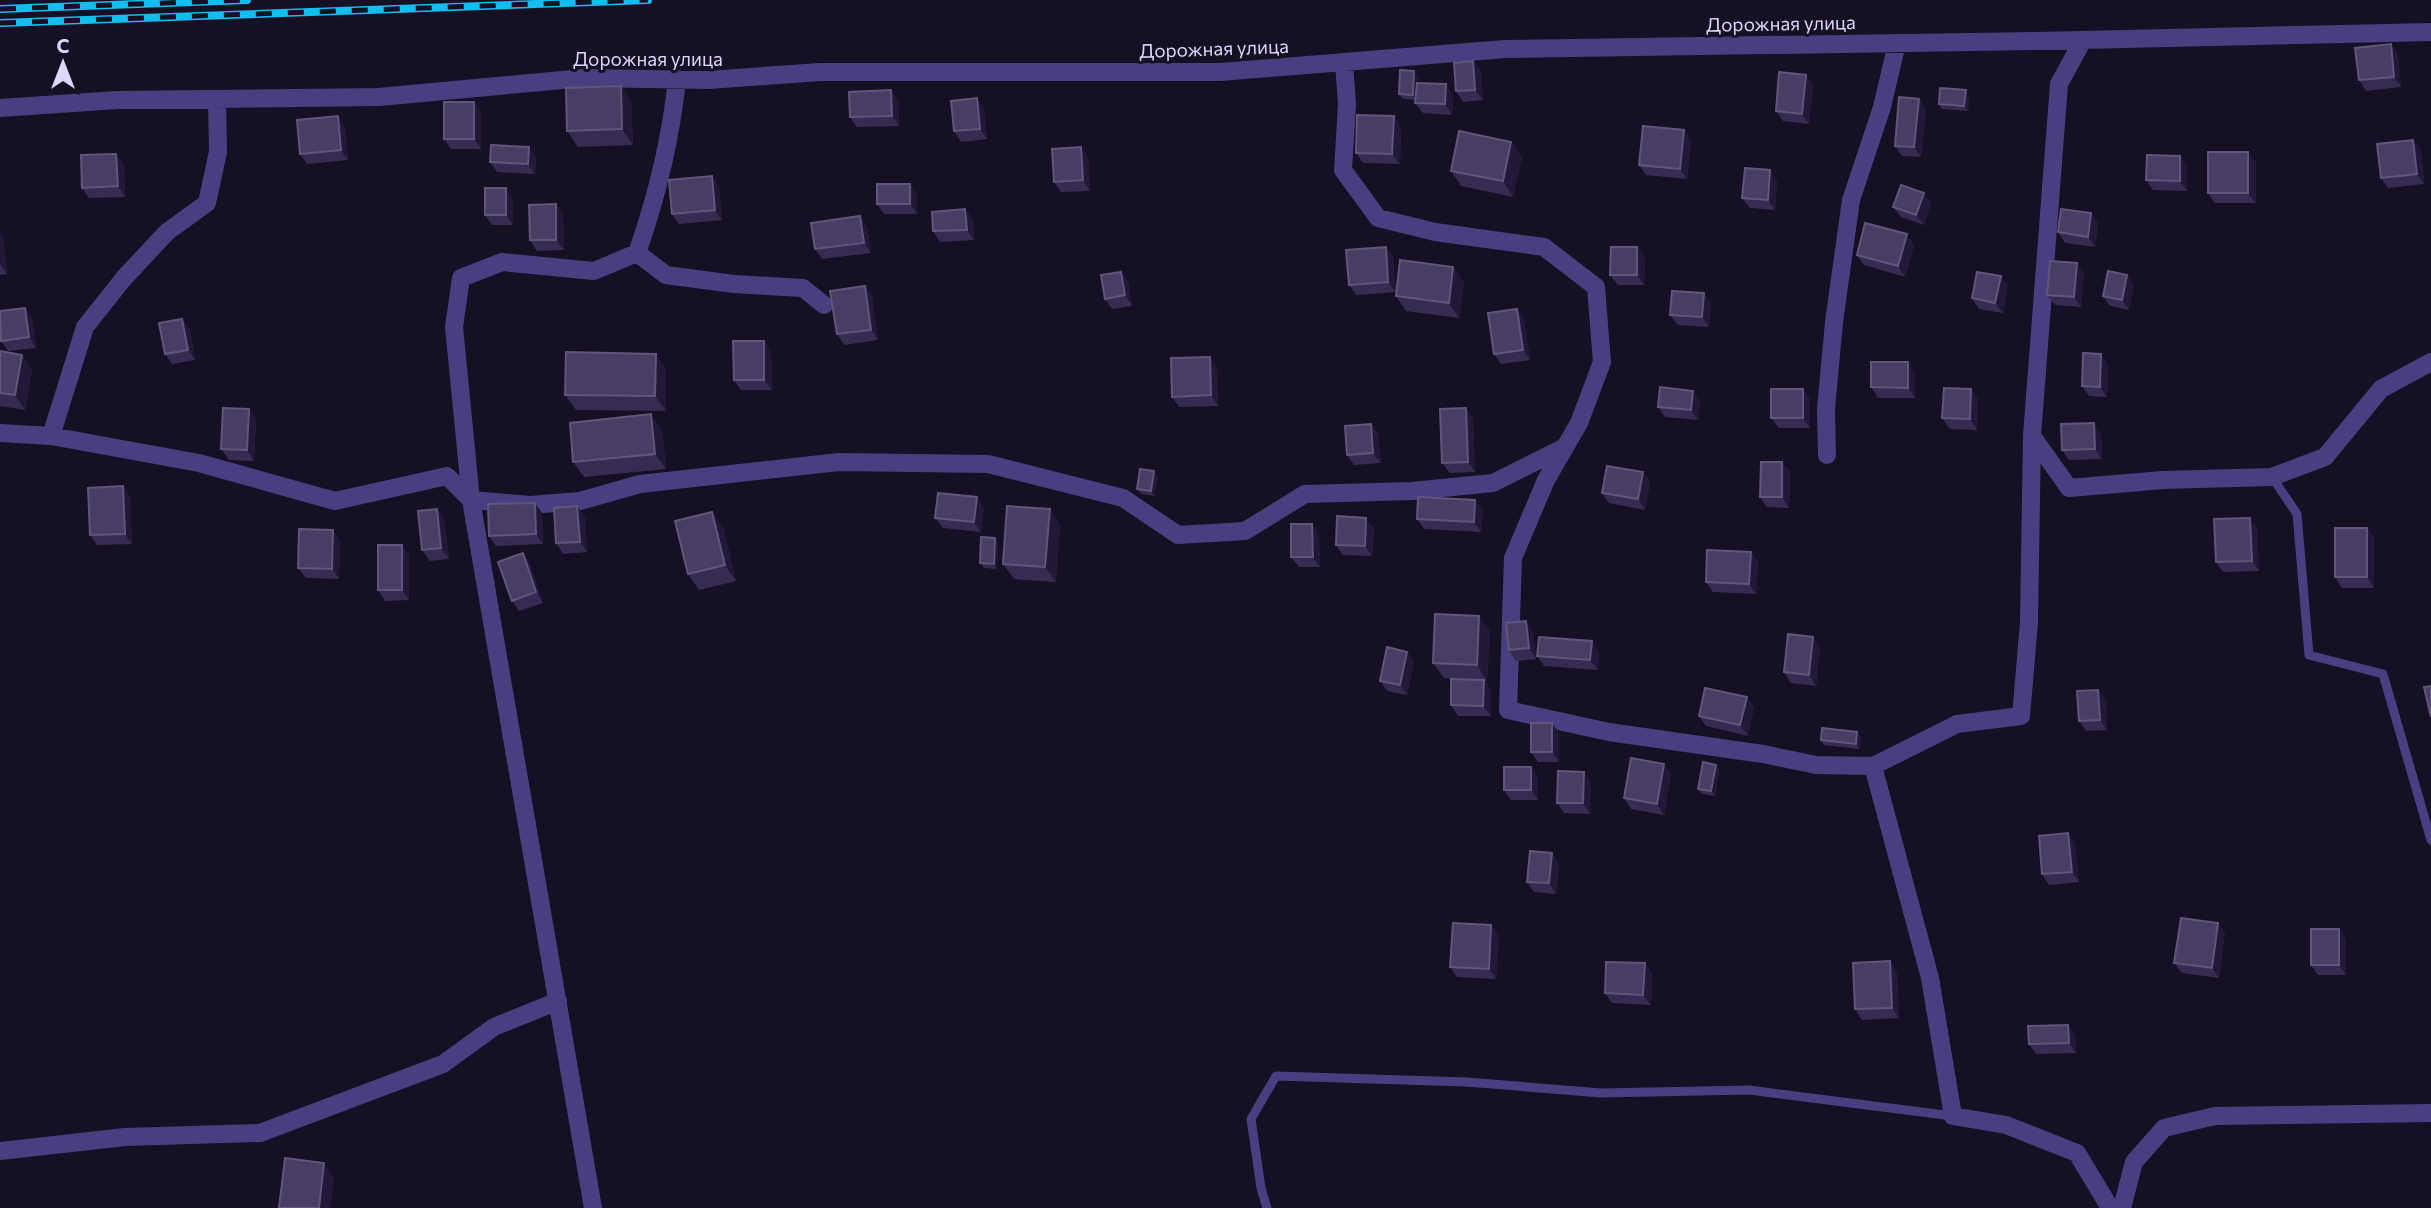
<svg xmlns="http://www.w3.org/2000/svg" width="2431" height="1208" font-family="Commissioner,sans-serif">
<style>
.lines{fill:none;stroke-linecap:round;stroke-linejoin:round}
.service{stroke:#493f80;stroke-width:9}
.minor{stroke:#493f80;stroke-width:18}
.rail-casing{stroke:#11beee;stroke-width:8}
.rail{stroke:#161024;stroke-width:5;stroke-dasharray:16;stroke-linecap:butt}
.wall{fill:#372b51}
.shaded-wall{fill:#221837}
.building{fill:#493d63;stroke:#60557b;stroke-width:2}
.labels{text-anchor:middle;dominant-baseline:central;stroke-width:6;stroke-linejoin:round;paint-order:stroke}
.street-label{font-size:19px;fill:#dfd6fc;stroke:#161024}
</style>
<rect width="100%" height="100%" fill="#161024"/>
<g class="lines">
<path class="service" d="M2272 477 2297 514 2309 655 2383 674 2431 840
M1267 1208 1261 1188 1251 1119 1276 1076 1467 1082 1601 1093 1749 1090 1953 1116"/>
<path class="minor" d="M1344 62 1347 104 1343 170 1378 218 1435 232 1544 247 1596 287 1602 362 1579 423 1546 480 1513 558 1508 710 1609 732 1763 754 1816 765 1873 766 1930 978 1953 1116 2006 1125 2077 1153 2110 1208
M0 108 117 100 379 97 584 78 708 80 820 72H1220L1505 49 2037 41 2431 32
M637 253 666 275 734 284 803 288 824 305
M0 433 51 436 199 463 335 501 447 476 471 500 530 505 580 501 640 484 839 462 988 464 1123 498 1178 535 1245 531 1305 494 1412 491 1493 483 1565 447
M51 436 85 327 124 278 167 232 207 203 218 152 217 99
M2032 436 2069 488 2163 480 2272 477 2325 457 2381 389 2431 362
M1827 455 1826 409 1834 322 1851 200 1882 107 1897 43
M1873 766 1957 724 2021 716 2029 622 2032 436 2059 84 2083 40
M0 1151 125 1137 260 1133 443 1064 494 1027 558 1001
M593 1208 471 500 454 327 461 278 502 262 594 271 637 253C657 196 671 138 677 79
M2122 1208 2134 1162 2164 1128 2215 1116 2431 1113"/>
<g class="rail-casing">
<path id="rail" d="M0 9 247 0
M0 23 648 0"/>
</g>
<use href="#rail" class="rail"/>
</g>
<path class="wall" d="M2398 54 2401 87 2366 91 2359 80Z
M1473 61 1481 72 1483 100 1463 102 1456 91Z
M1414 71 1418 76 1417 83 1453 95 1452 115 1423 113 1415 103 1416 100 1403 99 1399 94Z
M1806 75 1813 85 1809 124 1783 121 1776 111Z
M621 86 631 101 633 145 578 147 567 131Z
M891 90 898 101 899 126 857 127 850 117Z
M1969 95 1968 111 1942 109 1939 104Z
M1919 99 1926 109 1921 157 1902 156 1895 146Z
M474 102 481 112V149H451L444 139Z
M984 108 987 139 961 142 954 131Z
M1394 116 1401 127 1400 164 1363 163 1356 153Z
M345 127 348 160 307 164 300 154Z
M1691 140 1687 179 1646 175 1639 165Z
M2413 140 2421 150 2424 184 2388 188 2381 178Z
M1511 142 1522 157 1513 197 1461 186 1451 171Z
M1081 147 1088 157 1090 191 1061 192 1054 182Z
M536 157 535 174 497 172 490 162Z
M2256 162V203H2215L2208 193Z
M124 164 125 197 89 198 82 188Z
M2187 166V191L2153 190 2146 180Z
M1777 181 1775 210 1750 208 1742 198Z
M719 186 722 220 679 224 672 214Z
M917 194V214H884L877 204Z
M513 199V225H492L485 215Z
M1931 203 1924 225 1901 217 1893 207Z
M965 209 973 220 974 240 940 242 933 231Z
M563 214 564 250 537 251 530 240Z
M860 216 867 227 871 253 822 259 815 249Z
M2098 223 2095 247 2065 243 2058 232Z
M0 232 3 237 7 274 0 275Z
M1914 245 1905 277 1864 265 1857 255Z
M1386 247 1393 257 1396 292 1356 295 1349 285Z
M1637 247 1645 257 1644 285H1618L1610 275Z
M2077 263 2084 273 2081 307 2055 305 2047 295Z
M1453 267 1464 283 1459 318 1406 311 1396 296Z
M1121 272 1128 282 1132 306 1112 309 1105 299Z
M2127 275 2134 285 2129 310 2110 306 2103 296Z
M2001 276 2008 286 2003 313 1979 309 1972 298Z
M865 286 872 296 878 340 844 345 837 334Z
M1711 303 1709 327 1678 325 1670 315Z
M25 308 32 318 36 348 8 351 1 341Z
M1517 309 1524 319 1530 360 1501 364 1494 354Z
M182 319 190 329 195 360 172 364 165 354Z
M764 341 771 351 772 390H741L734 380Z
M0 351 22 355 32 370 25 410 0 406Z
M2108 364 2107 397 2089 396 2082 386Z
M1217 367 1218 406 1179 407 1172 397Z
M666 369V411L576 410 565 395Z
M1915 373V398H1878L1871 387Z
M1803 389 1810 400V428H1779L1771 418Z
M1971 389 1978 400 1977 430 1950 429 1942 418Z
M1693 391 1700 401 1698 420 1665 417 1658 407Z
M1466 408 1473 418 1475 472 1450 473 1442 463Z
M249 409 256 419 254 461 229 460 221 449Z
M1371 424 1378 434 1381 463 1354 465 1347 455Z
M662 430 666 469 584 477 573 462Z
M2101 434 2102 459 2069 460 2062 450Z
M1782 462 1790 472 1789 508 1767 507 1760 497Z
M1643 472 1650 482 1645 510 1609 503 1602 493Z
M1158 476 1154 496 1141 494 1137 489Z
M123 486 130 497 132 544 97 545 90 535Z
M1475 500 1483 510 1481 532 1424 529 1417 519Z
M535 503 542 513 543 544 496 546 489 536Z
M984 508 981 532 943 528 935 518Z
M437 509 444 519 449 559 430 561 422 550Z
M585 516 587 552 563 554 556 543Z
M1060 524 1056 582 1014 579 1003 564Z
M1312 524 1319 534 1320 567H1299L1291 557Z
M723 527 736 581 699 590 688 574Z
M1374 528 1372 556 1343 555 1336 545Z
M2257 528 2259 571 2223 572 2216 562Z
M2367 528 2374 538V588H2342L2335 577Z
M995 538 998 543 997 569 984 568 980 563Z
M340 540 339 579 306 578 298 568Z
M1751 552 1758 562 1756 594 1713 592 1706 582Z
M523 553 530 564 543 603 519 611 512 601Z
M409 555V600L385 601 378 590Z
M1490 631 1487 681 1484 680 1491 690V716H1458L1451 705 1458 679 1444 678 1433 663Z
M1533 631 1536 659 1516 661 1509 650Z
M1820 647 1816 686 1791 683 1784 672Z
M1407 652 1414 662 1407 695 1387 691 1380 681Z
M1599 652 1598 670 1544 666 1537 656Z
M2098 690 2106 700 2107 730 2086 731 2079 721Z
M1754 707 1748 736 1706 726 1699 716Z
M1857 732 1861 738 1859 749 1824 745 1821 740Z
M1559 733V762H1538L1531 752Z
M1664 764 1671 774 1664 815 1631 809 1624 798Z
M1716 765 1719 770 1715 796 1702 794 1698 789Z
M1531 767 1538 777V800H1511L1504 790Z
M1584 772 1591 782 1590 814 1564 813 1557 803Z
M2068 833 2075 844 2079 882 2049 885 2042 874Z
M1552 853 1559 864 1556 894 1534 892 1527 882Z
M2339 929 2346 940V975H2318L2311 965Z
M2225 933 2219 978 2182 973 2174 963Z
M1499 935 1496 979 1457 977 1450 967Z
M1645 963 1652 973 1651 1005 1612 1003 1605 993Z
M1897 972 1899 1018 1862 1020 1855 1009Z
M2075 1035 2076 1053 2036 1054 2029 1044Z"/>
<path class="shaded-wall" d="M2391 44 2398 54 2401 87 2394 77Z
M1473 61 1481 72 1483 100 1475 90Z
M1414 71 1418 76 1416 100 1413 95Z
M1806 75 1813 85 1809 124 1802 114Z
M1446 84 1453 95 1452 115 1445 104Z
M621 86 631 101 633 145 622 129Z
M891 90 898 101 899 126 892 116Z
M1966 90 1969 95 1968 111 1964 106Z
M977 98 984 108 987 139 980 129Z
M1919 99 1926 109 1921 157 1914 147Z
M474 102 481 112V149L474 139Z
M338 116 345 127 348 160 341 150Z
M1394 116 1401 127 1400 164 1392 154Z
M1684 130 1691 140 1687 179 1680 169Z
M2413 140 2421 150 2424 184 2417 174Z
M1511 142 1522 157 1513 197 1503 181Z
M529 147 536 157 535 174 528 164Z
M1081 147 1088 157 1090 191 1083 180Z
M2248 152 2256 162V203L2248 193Z
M116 154 124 164 125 197 118 186Z
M2180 156 2187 166V191L2180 181Z
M1770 170 1777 181 1775 210 1768 200Z
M712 176 719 186 722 220 715 210Z
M910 184 917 194V214L910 204Z
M506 188 513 199V225L506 215Z
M1924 193 1931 203 1924 225 1916 215Z
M556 204 563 214 564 250 556 240Z
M965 209 973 220 974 240 967 230Z
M2091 213 2098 223 2095 247 2088 237Z
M860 216 867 227 871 253 864 243Z
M0 232 3 237 7 274 0 264Z
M1907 234 1914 245 1905 277 1898 266Z
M1386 247 1393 257 1396 292 1388 282Z
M1637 247 1645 257 1644 285 1637 275Z
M2077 263 2084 273 2081 307 2074 297Z
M1453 267 1464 283 1459 318 1449 303Z
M1121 272 1128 282 1132 306 1125 295Z
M2127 275 2134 285 2129 310 2122 300Z
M2001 276 2008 286 2003 313 1995 303Z
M865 286 872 296 878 340 871 330Z
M1704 293 1711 303 1709 327 1702 317Z
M25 308 32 318 36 348 29 337Z
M1517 309 1524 319 1530 360 1523 350Z
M182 319 190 329 195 360 188 350Z
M764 341 771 351 772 390 764 380Z
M656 354 666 369V411L655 396Z
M2101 354 2108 364 2107 397 2100 387Z
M22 355 32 370 25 410 15 395Z
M1210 357 1217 367 1218 406 1211 395Z
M1908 362 1915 373V398L1908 388Z
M1803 389 1810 400V428L1803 418Z
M1971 389 1978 400 1977 430 1970 419Z
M1693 391 1700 401 1698 420 1691 410Z
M1466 408 1473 418 1475 472 1468 462Z
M249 409 256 419 254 461 247 450Z
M651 414 662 430 666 469 655 454Z
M2094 423 2101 434 2102 459 2095 449Z
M1371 424 1378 434 1381 463 1373 453Z
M1782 462 1790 472 1789 508 1782 497Z
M1154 471 1158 476 1154 496 1151 491Z
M1643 472 1650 482 1645 510 1638 499Z
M123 486 130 497 132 544 125 534Z
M977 497 984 508 981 532 974 522Z
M1475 500 1483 510 1481 532 1474 522Z
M535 503 542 513 543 544 536 534Z
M577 506 585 516 587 552 580 542Z
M437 509 444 519 449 559 441 548Z
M1050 509 1060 524 1056 582 1045 567Z
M712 512 723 527 736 581 725 565Z
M1366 518 1374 528 1372 556 1365 546Z
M2250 518 2257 528 2259 571 2252 561Z
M1312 524 1319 534 1320 567 1313 557Z
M2367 528 2374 538V588L2367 577Z
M333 530 340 540 339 579 332 569Z
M995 538 998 543 997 569 994 564Z
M402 545 409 555V600L402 590Z
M1751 552 1758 562 1756 594 1749 584Z
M523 553 530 564 543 603 536 592Z
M1479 616 1490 631 1487 681 1477 665Z
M1526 621 1533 631 1536 659 1529 648Z
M1813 637 1820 647 1816 686 1809 675Z
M1592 641 1599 652 1598 670 1590 660Z
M1407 652 1414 662 1407 695 1400 685Z
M1484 680 1491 690V716L1483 706Z
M2098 690 2106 700 2107 730 2100 720Z
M1747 697 1754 707 1748 736 1740 725Z
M1552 723 1559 733V762L1552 752Z
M1857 732 1861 738 1859 749 1856 744Z
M1664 764 1671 774 1664 815 1657 804Z
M1716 765 1719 770 1715 796 1711 791Z
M1531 767 1538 777V800L1531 790Z
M1584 772 1591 782 1590 814 1583 803Z
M2068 833 2075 844 2079 882 2072 872Z
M1552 853 1559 864 1556 894 1549 883Z
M2218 923 2225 933 2219 978 2212 968Z
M1491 925 1499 935 1496 979 1489 969Z
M2339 929 2346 940V975L2339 965Z
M1890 961 1897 972 1899 1018 1892 1008Z
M1645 963 1652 973 1651 1005 1643 995Z
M2068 1025 2075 1035 2076 1053 2069 1043Z
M324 1163 334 1178 331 1208H319Z"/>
<path class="building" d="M2391 44 2394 77 2359 80 2355 48Z
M1473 61 1475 90 1456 91 1454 63Z
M1400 70 1414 71 1413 95 1399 94Z
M1779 72 1806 75 1802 114 1776 111Z
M1417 83 1446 84 1445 104 1415 103Z
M621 86 622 129 567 131 566 88Z
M1940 88 1966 90 1964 106 1939 104Z
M891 90 892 116 850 117 849 92Z
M1899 97 1919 99 1914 147 1895 146Z
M977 98 980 129 954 131 951 101Z
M444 102H474V139H444Z
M1357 115 1394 116 1392 154 1356 153Z
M338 116 341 150 300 154 297 120Z
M1643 126 1684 130 1680 169 1639 165Z
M1459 131 1511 142 1503 181 1451 171Z
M2413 140 2417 174 2381 178 2377 144Z
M491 145 529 147 528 164 490 162Z
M1081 147 1083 180 1054 182 1052 149Z
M2208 152H2248V193H2208Z
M116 154 118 186 82 188 81 155Z
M2147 155 2180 156V181L2146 180Z
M1745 168 1770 170 1768 200 1742 198Z
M712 176 715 210 672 214 669 180Z
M877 184H910V204H877Z
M1901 185 1924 193 1916 215 1893 207Z
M485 188H506V215H485Z
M556 204V240H530L529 205Z
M965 209 967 230 933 231 932 212Z
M2061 209 2091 213 2088 237 2058 232Z
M860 216 864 243 815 249 811 223Z
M1865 223 1907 234 1898 266 1857 255Z
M1386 247 1388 282 1349 285 1346 250Z
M1611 247H1637V275H1610Z
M1400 260 1453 267 1449 303 1396 296Z
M2050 261 2077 263 2074 297 2047 295Z
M2108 271 2127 275 2122 300 2103 296Z
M1121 272 1125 295 1105 299 1101 275Z
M1977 272 2001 276 1995 303 1972 298Z
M865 286 871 330 837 334 830 291Z
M1672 291 1704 293 1702 317 1670 315Z
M25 308 29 337 1 341 0 311Z
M1517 309 1523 350 1494 354 1488 313Z
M182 319 188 350 165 354 159 323Z
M733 341H764V380H734Z
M0 351 22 355 15 395 0 393Z
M566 352 656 354 655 396 565 395Z
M2083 353 2101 354 2100 387 2082 386Z
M1210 357 1211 395 1172 397 1171 358Z
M1871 362H1908V388L1871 387Z
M1660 387 1693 391 1691 410 1658 407Z
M1944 388 1971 389 1970 419 1942 418Z
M1771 389H1803V418H1771Z
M223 408 249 409 247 450 221 449Z
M1466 408 1468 462 1442 463 1440 409Z
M651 414 655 454 573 462 570 423Z
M2094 423 2095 449 2062 450 2061 424Z
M1371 424 1373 453 1347 455 1345 426Z
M1761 462H1782V497H1760Z
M1607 466 1643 472 1638 499 1602 493Z
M1140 469 1154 471 1151 491 1137 489Z
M123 486 125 534 90 535 88 488Z
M938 493 977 497 974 522 935 518Z
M1418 497 1475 500 1474 522 1417 519Z
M535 503 536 534 489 536 488 504Z
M577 506 580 542 556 543 554 508Z
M1007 506 1050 509 1045 567 1003 564Z
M437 509 441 548 422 550 418 511Z
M712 512 725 565 688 574 675 521Z
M1337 516 1366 518 1365 546 1336 545Z
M2250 518 2252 561 2216 562 2214 519Z
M1291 524H1312L1313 557H1291Z
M2335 528H2367V577H2335Z
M299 529 333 530 332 569 298 568Z
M981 537 995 538 994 564 980 563Z
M378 545H402V590H378Z
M1707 550 1751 552 1749 584 1706 582Z
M523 553 536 592 512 601 498 562Z
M1435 614 1479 616 1477 665 1433 663Z
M1526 621 1529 648 1509 650 1506 623Z
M1788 634 1813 637 1809 675 1784 672Z
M1539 637 1592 641 1590 660 1537 656Z
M1387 647 1407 652 1400 685 1380 681Z
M1451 679 1484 680 1483 706 1451 705Z
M2431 686V717L2424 687Z
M1705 688 1747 697 1740 725 1699 716Z
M2098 690 2100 720 2079 721 2077 691Z
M1531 723H1552V752H1531Z
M1822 728 1857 732 1856 744 1821 740Z
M1631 758 1664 764 1657 804 1624 798Z
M1703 762 1716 765 1711 791 1698 789Z
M1504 767H1531V790H1504Z
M1558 771 1584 772 1583 803H1557Z
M2068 833 2072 872 2042 874 2039 836Z
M1530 851 1552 853 1549 883 1527 882Z
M2181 918 2218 923 2212 968 2174 963Z
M1453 923 1491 925 1489 969 1450 967Z
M2311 929H2339V965H2311Z
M1890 961 1892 1008 1855 1009 1853 963Z
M1606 962 1645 963 1643 995 1605 993Z
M2068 1025 2069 1043 2029 1044 2028 1026Z
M285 1158 324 1163 319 1208H279Z"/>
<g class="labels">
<g class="street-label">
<text transform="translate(1781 23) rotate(-1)">Дорожная улица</text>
<text transform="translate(1214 48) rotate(-2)">Дорожная улица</text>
<text x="648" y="58">Дорожная улица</text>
</g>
</g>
<g transform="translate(63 63)" stroke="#161024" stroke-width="5" paint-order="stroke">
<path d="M0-5L12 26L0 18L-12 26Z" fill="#dfd6fc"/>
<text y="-10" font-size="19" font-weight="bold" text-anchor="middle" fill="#dfd6fc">С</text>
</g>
</svg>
